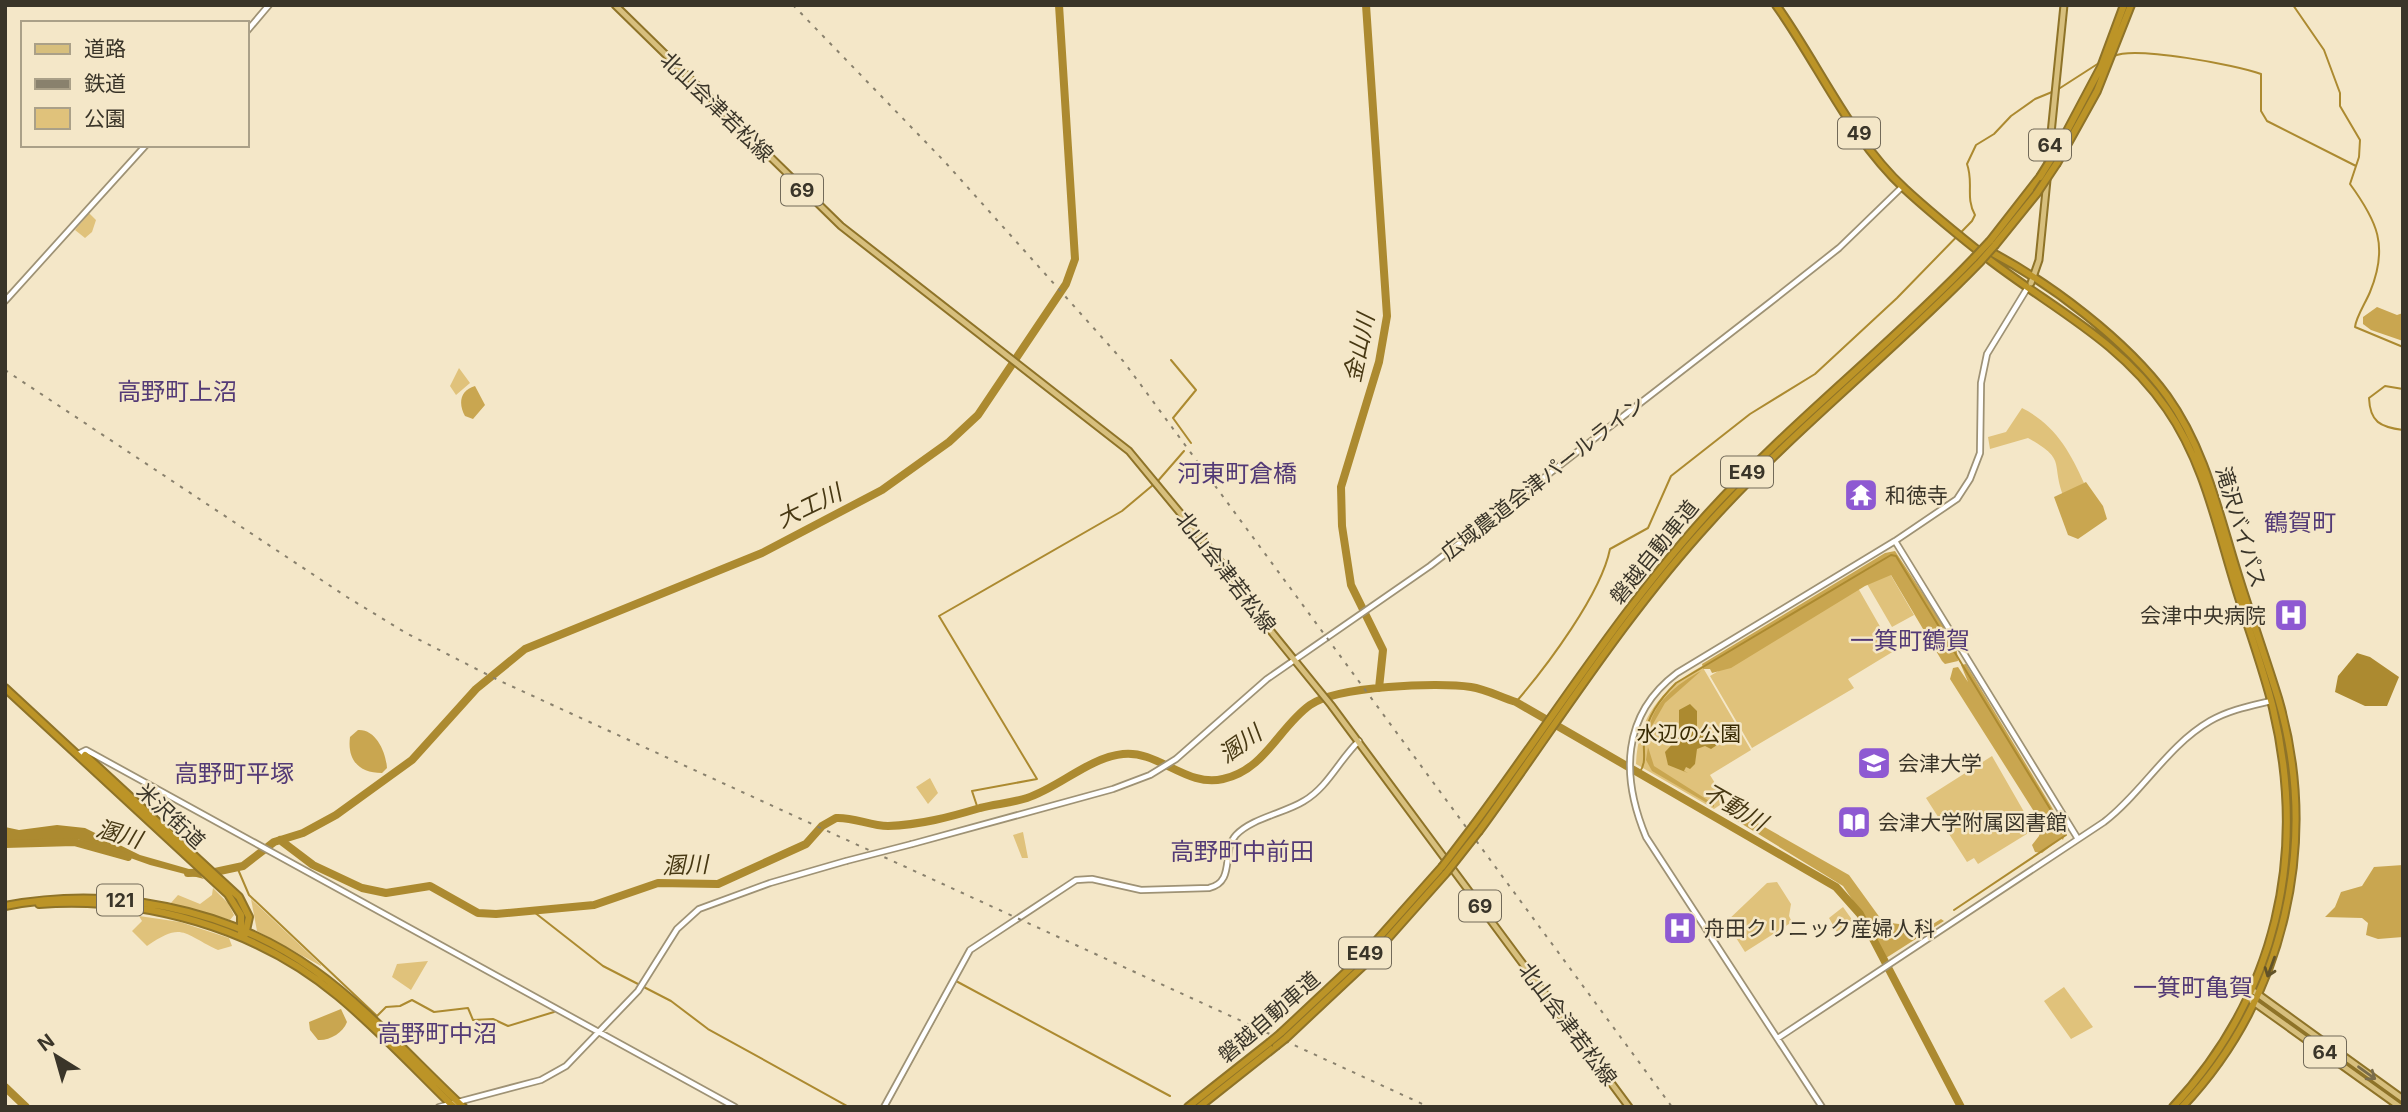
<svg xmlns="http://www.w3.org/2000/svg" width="2408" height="1112" font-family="Inter,'Noto Sans JP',sans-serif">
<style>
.green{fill:#e0c27b}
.forest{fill:#c9a650}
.water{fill:#ac8a30}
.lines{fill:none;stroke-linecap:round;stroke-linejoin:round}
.stream{stroke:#ac8a30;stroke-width:2}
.river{stroke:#ac8a30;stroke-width:8}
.minor-casing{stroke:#9e9275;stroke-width:8}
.major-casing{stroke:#8e7328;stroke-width:9}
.highway-casing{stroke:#8e7328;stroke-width:10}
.minor{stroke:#fff;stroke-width:4.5}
.major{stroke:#d7bf7d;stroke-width:5}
.highway{stroke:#bc9427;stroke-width:6}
.rail{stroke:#89816d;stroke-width:2;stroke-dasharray:3.5 7;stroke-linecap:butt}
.minor-bridge-casing{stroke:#9e9275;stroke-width:8;stroke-linecap:butt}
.highway-bridge-casing{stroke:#8e7328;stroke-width:10;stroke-linecap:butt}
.minor-bridge{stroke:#fff;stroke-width:4.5}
.highway-bridge{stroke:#bc9427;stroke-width:6}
.oneway{stroke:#615228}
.oneway2{stroke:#796c4b}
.labels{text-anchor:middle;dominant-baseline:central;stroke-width:5;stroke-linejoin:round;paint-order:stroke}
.shield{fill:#f4e7c8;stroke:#726a59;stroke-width:2}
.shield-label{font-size:19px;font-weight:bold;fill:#3a3529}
.street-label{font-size:21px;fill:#3a3529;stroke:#f4e7c8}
.poi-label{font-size:21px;fill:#3a3529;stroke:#f4e7c8;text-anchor:start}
.park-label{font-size:21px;fill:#392b04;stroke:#f4e7c8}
.water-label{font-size:23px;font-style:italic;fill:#473813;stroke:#f4e7c8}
.quarter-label{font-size:24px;fill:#533a76;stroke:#f4e7c8}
</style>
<rect width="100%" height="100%" fill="#f4e7c8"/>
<path class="green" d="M89 213 96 220 92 232 85 238 75 230Z
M459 368 470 383 456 395 450 386Z
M2022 408C2054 424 2070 451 2084 483L2063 495C2051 462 2067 460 2028 438L1990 449 1988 437 2006 432Z
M1889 572 1914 615 1892 627 1867 584Z
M1858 588 1894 651 1848 679 1854 688 1752 748 1710 676Z
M1702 666 1751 750 1710 775 1726 801 1714 809 1636 764C1638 716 1662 689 1702 666Z
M1992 756 2031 824 2030 832 1978 864 1974 858 1967 862 1926 798Z
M930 778 938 793 928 804 916 787Z
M1023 832 1028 858H1022L1013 835Z
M1777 882 1791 904 1789 916 1792 922 1745 952 1726 922 1767 883Z
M213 888 228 903 234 915 230 920 170 904 178 895 200 904 212 895Z
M251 899 321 965V966L257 931Z
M1843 907 1853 921 1837 932 1829 918Z
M139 916 180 922 229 938 232 946 218 950C183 934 183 921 147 946L132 931 142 921Z
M428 961 411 990 392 977 397 964Z
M2064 987 2093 1027 2071 1039 2044 1001Z"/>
<path class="forest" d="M2377 307 2397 315 2403 313V341L2371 330 2363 324V317Z
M475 386 485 405 473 419 465 416C458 404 460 390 475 386Z
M2086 482 2103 506 2107 519 2078 539 2068 535 2054 497Z
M1895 551 1956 644 1958 661 1945 664 1942 661 1891 575 1865 586 1731 668 1712 673 1710 669H1703L1702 664 1885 553Z
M1966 664 2066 831 2063 840 2061 838 2042 853 2035 852 2032 845 2039 836 2042 824 1950 679 1953 668 1958 667 1968 682 1961 665Z
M1701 671 1665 703 1649 731C1651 704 1678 683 1701 671Z
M358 730C376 729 386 752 387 768L382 773C359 773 347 760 350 737Z
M1648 747 1654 766 1714 804V807L1652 771 1646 760Z
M1731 808 1849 875 1883 922 1899 924 1915 935 1941 919 1944 921 1886 958 1871 927 1843 886 1724 813Z
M2403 865V937L2378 939 2366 935 2368 923 2362 918 2325 917 2335 907 2341 892 2362 886 2374 867Z
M341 1009 347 1022C343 1033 329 1041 318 1040L310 1030 309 1022Z"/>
<path class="water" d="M2357 653 2370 657 2399 677 2387 706H2365L2335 692 2338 676Z
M1690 704 1697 711V729L1703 736 1720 743 1711 749 1705 746 1697 749 1695 764 1690 769 1686 767 1684 771 1688 773 1668 765 1665 752 1679 737V710Z
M57 825 85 828 140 855 196 871 204 879 150 865 77 839 5 841V827L19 830Z"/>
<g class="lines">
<path class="stream" d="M2293 5 2324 50 2340 93V106L2360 140 2359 157 2350 184C2377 221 2389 246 2370 292 2366 302 2356 317 2355 327L2403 347
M2114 56C2135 46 2237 65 2261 74V111L2267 121 2356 166
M2057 90 2099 63
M1171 360 1196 390 1173 418 1191 443
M2403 389 2385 386 2369 398C2370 422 2380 427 2403 430
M1157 482 1184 451
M1516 702C1547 666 1601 594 1610 549L1648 528 1671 476 1750 414 1815 374 1897 298 1972 221 1975 215C1965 197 1974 183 1967 164L1976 145 1994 134 2011 116 2035 99 2052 92
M1639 773C1647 763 1643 753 1644 741 1646 717 1660 699 1676 683L1891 555 1896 556 2066 835 1954 910
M978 809 972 791 1037 779 939 616 1122 511 1153 485
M237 867 249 895 377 1016 386 1007 400 1006 412 1000 434 1012 468 1008 473 1020 493 1019 508 1026 554 1012
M534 912 603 966 671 1001 708 1029 849 1107
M889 1103 956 981 1170 1096"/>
<path class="river" d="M1366 5 1387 316 1379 362 1341 487 1342 526 1351 585 1383 650 1379 688
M280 840 313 865 362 888 386 893 430 886 478 913 496 914 594 905 658 883 718 884 806 844 822 826 836 818C854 817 870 826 888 826 920 825 950 817 980 808 996 804 1012 803 1027 798 1060 787 1088 758 1123 754 1158 750 1187 788 1223 779 1265 770 1279 727 1310 705 1337 686 1438 682 1471 687 1486 689 1502 698 1516 702L1836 887 1860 914 1961 1107
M5 844 74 842 128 857
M188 873 215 872 243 866 274 842 303 833 336 815 412 760 476 689 525 649 762 553 882 490 949 442 978 415 1066 284 1075 259 1059 5
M5 1087 26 1107"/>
<g class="minor-casing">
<path id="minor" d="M247 31 269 5
M5 301 146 145
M1895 541 2078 839
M78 754 86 750 735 1107
M912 844 1113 789 1150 775 1176 759 1267 679 1430 566 1768 304 1839 248 1902 187
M1778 1038 2104 822C2143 792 2167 746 2210 721 2229 710 2250 706 2271 701
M439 1107 541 1080 566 1066 638 991 677 929 699 909 770 883 846 861
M884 1107 970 950 1076 880 1092 879 1141 890 1209 888C1236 882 1221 851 1236 835 1252 818 1285 813 1304 801 1328 787 1339 760 1359 741
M1822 1107 1646 837C1621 777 1621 715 1677 673L1895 541 1957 499 1970 479 1980 453 1981 383 1987 354 2028 287"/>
</g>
<g class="major-casing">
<path id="major" d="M615 5 841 226 1129 451 1239 584 1266 625 1331 705 1629 1107
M2048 163 2064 5
M2031 283 2039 260 2047 180
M2255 992 2403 1099
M2252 1001 2400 1107"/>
</g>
<g class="highway-casing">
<path id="highway" d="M1776 5C1819 65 1850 138 1905 189 1932 214 1962 238 1991 261 2055 310 2120 341 2167 409 2204 462 2217 527 2236 588 2248 628 2263 667 2273 708 2308 855 2277 995 2173 1107
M2058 148 2101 67 2124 5
M2057 163 2097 91 2131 5
M1990 241 2040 177
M1995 245 2037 193
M1987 250C2049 282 2126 340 2167 396 2205 449 2218 511 2237 572 2250 614 2265 656 2278 698 2320 842 2285 998 2182 1107
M5 688 228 894 241 915V933
M85 755 239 897 249 917 245 935
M1474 825C1550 723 1618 614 1703 519 1787 425 1887 349 1974 258
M1479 831C1555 727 1623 617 1710 522 1794 429 1893 352 1980 262
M39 904C143 896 257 928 338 996 379 1030 416 1070 454 1107
M5 906C111 886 226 907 314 970 367 1008 415 1062 463 1107
M1281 1033 1361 958 1442 867
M1286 1038 1366 963 1446 873
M1188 1107 1269 1043
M1199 1107 1276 1046"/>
</g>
<use href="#minor" class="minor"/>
<use href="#major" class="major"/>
<use href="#highway" class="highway"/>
<path class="rail" d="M793 5 945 162 1124 362 1672 1107
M5 370 347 597 406 633 498 680 1429 1107"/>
<g class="minor-bridge-casing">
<path id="minor-bridge" d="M846 861 912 844"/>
</g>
<g class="highway-bridge-casing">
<path id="highway-bridge" d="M2040 177 2058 148
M2037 193 2057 163
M1974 258 1990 241
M1980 262 1995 245
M1442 867 1474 825
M1446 873 1479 831
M1269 1043 1281 1033
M1276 1046 1286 1038"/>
</g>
<use href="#minor-bridge" class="minor-bridge"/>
<use href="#highway-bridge" class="highway-bridge"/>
</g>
<defs><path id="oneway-shaft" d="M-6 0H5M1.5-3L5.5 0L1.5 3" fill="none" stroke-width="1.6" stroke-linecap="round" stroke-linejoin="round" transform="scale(1.75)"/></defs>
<use class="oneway" href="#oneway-shaft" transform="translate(2271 967) rotate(110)"/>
<use class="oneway2" href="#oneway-shaft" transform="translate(2367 1073) rotate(36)"/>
<defs>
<g id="temple-square" transform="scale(1.75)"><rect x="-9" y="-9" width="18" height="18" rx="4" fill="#8e59d2" stroke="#f4e7c8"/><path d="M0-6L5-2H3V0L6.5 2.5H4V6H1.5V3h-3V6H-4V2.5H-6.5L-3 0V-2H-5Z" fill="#fff"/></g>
<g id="hospital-square" transform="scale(1.75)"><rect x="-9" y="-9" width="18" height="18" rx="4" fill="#8e59d2" stroke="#f4e7c8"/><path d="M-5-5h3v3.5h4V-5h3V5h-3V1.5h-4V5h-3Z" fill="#fff"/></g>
<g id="university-square" transform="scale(1.75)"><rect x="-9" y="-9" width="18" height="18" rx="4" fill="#8e59d2" stroke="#f4e7c8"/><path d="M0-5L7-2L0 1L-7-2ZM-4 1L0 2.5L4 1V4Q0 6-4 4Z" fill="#fff"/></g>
<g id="library-square" transform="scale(1.75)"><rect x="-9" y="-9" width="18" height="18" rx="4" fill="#8e59d2" stroke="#f4e7c8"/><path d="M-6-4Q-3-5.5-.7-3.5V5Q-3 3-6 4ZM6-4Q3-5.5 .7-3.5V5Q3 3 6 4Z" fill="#fff"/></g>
</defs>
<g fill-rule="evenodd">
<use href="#temple-square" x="1861" y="495"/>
<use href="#hospital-square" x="2291" y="615"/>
<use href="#university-square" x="1874" y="763"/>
<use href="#library-square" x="1854" y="822"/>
<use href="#hospital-square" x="1680" y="928"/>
</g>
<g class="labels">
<g class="shield">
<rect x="1838" y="117.5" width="42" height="31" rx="5"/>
<rect x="2029" y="129.5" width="42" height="31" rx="5"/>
<rect x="781" y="174.5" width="42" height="31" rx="5"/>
<rect x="1721" y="456.5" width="52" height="31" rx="5"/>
<rect x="97" y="884.5" width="46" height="31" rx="5"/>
<rect x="1459" y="890.5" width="42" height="31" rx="5"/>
<rect x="1339" y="937.5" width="52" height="31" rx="5"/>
<rect x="2304" y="1036.5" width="42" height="31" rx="5"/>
</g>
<g class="shield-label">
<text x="1859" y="133">49</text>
<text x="2050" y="145">64</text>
<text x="802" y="190">69</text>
<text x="1747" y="472">E49</text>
<text x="120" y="900">121</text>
<text x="1480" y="906">69</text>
<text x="1365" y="953">E49</text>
<text x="2325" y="1052">64</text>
</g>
<g class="street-label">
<text transform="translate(717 107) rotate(44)">北山会津若松線</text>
<text transform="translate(1543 478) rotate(-38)">広域農道会津パールライン</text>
<text transform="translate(2241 527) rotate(73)">滝沢バイパス</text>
<text transform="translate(1654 552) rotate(-51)">磐越自動車道</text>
<text transform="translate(1226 572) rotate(52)">北山会津若松線</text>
<text transform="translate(171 816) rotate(43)">米沢街道</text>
<text transform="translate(1269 1017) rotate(-41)">磐越自動車道</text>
<text transform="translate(1568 1024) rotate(53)">北山会津若松線</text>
</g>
<g class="poi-label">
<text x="1885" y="495">和徳寺</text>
<text x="2266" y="615" text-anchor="end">会津中央病院</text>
<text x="1898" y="763">会津大学</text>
<text x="1878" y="822">会津大学附属図書館</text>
<text x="1704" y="928">舟田クリニック産婦人科</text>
</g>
<g class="park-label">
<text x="1689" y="733">水辺の公園</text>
</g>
<g class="water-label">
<text transform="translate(1359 348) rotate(-78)">金山川</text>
<text transform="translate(809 506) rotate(-26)">大工川</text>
<text transform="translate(1240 744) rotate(-35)">溷川</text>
<text transform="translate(1735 807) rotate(30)">不動川</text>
<text transform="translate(119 834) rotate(16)">溷川</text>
<text transform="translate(685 865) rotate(-2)">溷川</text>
</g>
<g class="quarter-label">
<text x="177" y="391">高野町上沼</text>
<text x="1237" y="473">河東町倉橋</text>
<text x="2300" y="522">鶴賀町</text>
<text x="1910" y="640">一箕町鶴賀</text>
<text x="234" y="773">高野町平塚</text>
<text x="1242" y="851">高野町中前田</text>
<text x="2193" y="987">一箕町亀賀</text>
<text x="437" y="1033">高野町中沼</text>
</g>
</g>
<rect width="2408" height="1112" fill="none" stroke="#3a3529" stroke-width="14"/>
<rect x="21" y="21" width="228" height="126" fill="#f4e7c8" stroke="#aaa088" stroke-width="2"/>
<rect x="35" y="44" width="35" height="10" fill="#d7bf7d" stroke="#aaa088" stroke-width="2"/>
<text x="84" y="56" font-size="21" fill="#3a3529">道路</text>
<rect x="35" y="79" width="35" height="10" fill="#89816d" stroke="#aaa088" stroke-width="2"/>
<text x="84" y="91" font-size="21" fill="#3a3529">鉄道</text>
<rect x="35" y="108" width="35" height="21" fill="#e0c27b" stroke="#aaa088" stroke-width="2"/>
<text x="84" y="126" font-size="21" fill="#3a3529">公園</text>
<g transform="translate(56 1056) rotate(323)" stroke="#f4e7c8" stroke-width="5" paint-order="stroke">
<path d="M0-5L12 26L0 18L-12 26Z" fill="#3a3529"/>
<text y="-10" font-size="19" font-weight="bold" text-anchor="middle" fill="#3a3529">N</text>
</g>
</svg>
